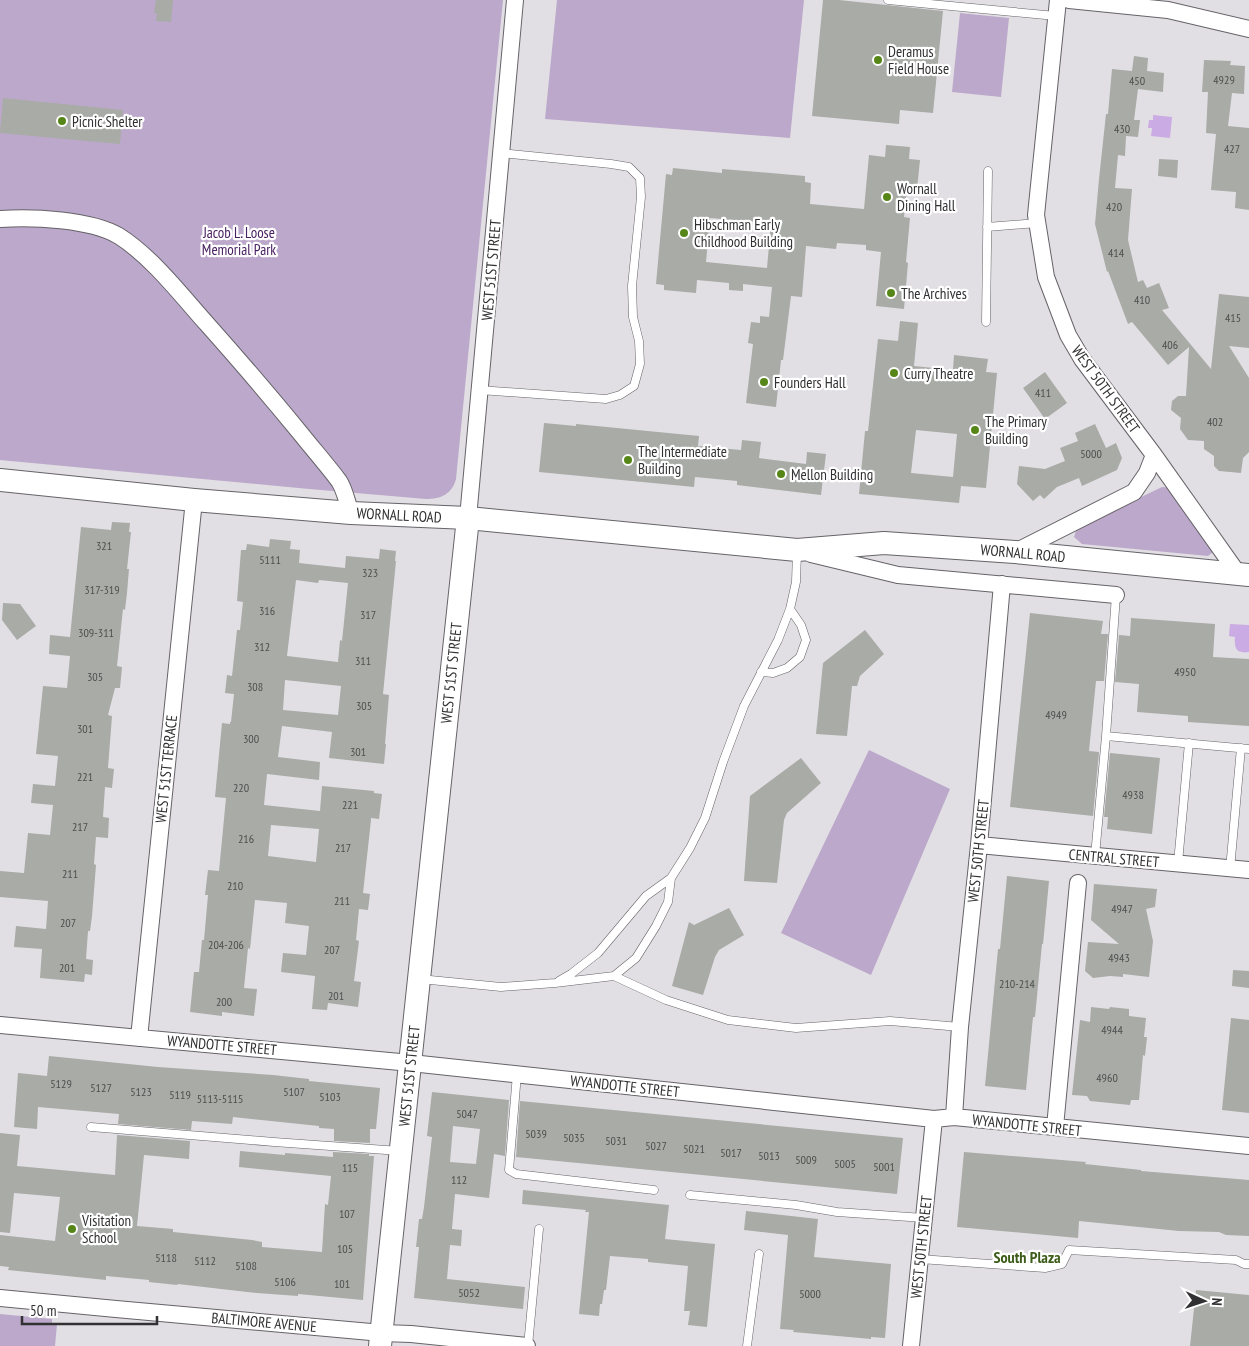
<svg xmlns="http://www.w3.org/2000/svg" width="1249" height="1346" font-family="'PT Sans Narrow',sans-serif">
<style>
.green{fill:#bba8ca}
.water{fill:#cbabe3}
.building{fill:#a8aba6;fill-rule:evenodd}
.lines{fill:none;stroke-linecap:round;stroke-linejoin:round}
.lane-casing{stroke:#666368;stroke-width:9}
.street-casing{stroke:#666368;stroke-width:18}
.secondary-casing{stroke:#666368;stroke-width:24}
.lane{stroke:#fff;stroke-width:8}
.street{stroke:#fff;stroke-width:16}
.secondary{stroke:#fff;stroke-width:22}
.poi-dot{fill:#578618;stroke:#fff;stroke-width:2}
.labels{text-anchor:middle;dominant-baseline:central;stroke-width:4.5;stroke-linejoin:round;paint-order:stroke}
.number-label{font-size:12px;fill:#4f4f4f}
.poi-label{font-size:15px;fill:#313032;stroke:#fff;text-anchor:start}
.park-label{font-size:15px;fill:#492061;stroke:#fff}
.street-label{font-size:15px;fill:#313032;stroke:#fff}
.neighbourhood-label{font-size:16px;font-weight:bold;fill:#3d5c19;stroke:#fff}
</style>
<rect width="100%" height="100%" fill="#e2dfe4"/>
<path class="green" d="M0 0H503L456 479C452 494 441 499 426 499L309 489 0 460Z
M557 0H804L790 138 545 119Z
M960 13 1009 18 1001 97 952 92Z
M1162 487 1171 488 1213 552 1208 556 1082 544 1074 537 1077 528Z
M869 750 950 789 871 975 781 933Z
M0 1314 52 1319V1324H57L55 1346H0Z"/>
<path class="water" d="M1153 115 1172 117 1170 138 1151 136 1152 128H1148L1149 120H1153Z
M1230 624 1249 625V652C1236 654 1234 648 1235 637L1229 636Z"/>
<path class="building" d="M156 0H173L171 22 156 21 157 13H154Z
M823 0H839L943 11 933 113 900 110 899 124 812 116Z
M1134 56 1148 58 1147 71 1164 73 1163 92 1138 89 1134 120H1140L1138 137 1126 136 1125 156 1118 155 1115 188 1132 189 1128 240 1138 282 1143 280 1147 288 1159 283 1169 308 1162 310 1211 369 1219 294 1249 297V348L1229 346 1249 378V452L1243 458 1241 473 1219 471 1214 466V456L1204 449V441L1188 440 1180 429 1181 418 1171 410 1172 401 1178 396H1186L1189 347 1168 365 1132 322 1128 324 1108 271 1107 272 1095 224 1099 179 1106 114H1108L1112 69 1132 71Z
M1204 60 1231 61 1230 65 1245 66 1244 94 1232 93 1228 126 1249 128V210L1235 208 1236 192 1211 190 1216 134 1206 133 1208 92H1202Z
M3 98 123 110 120 144 0 133Z
M886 145 910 147 909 159 920 160 917 189 907 188 904 217 910 218 906 262 908 263 904 309 876 306 881 252 866 250V245L837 243 836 249 806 246 802 297 791 296 783 360H781L776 407 746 403 753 344 748 343 751 322 760 323V316L769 317 772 287 743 284V291L729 290V283L697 280 696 293 664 290V285L656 284 666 174 672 175 673 168 722 173V169L805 176V182L811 183 810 204 864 209 869 155 885 157ZM710 218 771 223 767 268 706 262Z
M1159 159 1178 160 1177 178 1158 176Z
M900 321 918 323 914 366 953 370 954 355 988 359 986 372 997 373 986 488 961 486 959 503 859 494 865 431H868L878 339 898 341ZM916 430 957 434 953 477 911 473Z
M1045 372 1067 403 1045 419 1023 388Z
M544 423 576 426V424L699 436 698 446 741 450 742 440 761 442 759 458 806 464 807 452 826 454 821 495 737 485V481L695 477 694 487 539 472Z
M1095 424 1106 448 1116 443 1122 458 1117 470 1082 486 1079 478 1057 487 1044 499 1040 495 1033 501 1017 484 1019 466 1045 469 1065 461 1060 448 1078 441 1075 433Z
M112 522 130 523 129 532H131L127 569H129L127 593 125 610 123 609 117 666 122 667 120 688H115L108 715 112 716 108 768 114 769 112 788 105 787 103 817 109 818 108 838 96 837 94 864 96 865 92 916 90 931H88L86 959 93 960 92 975 85 974 84 982 40 978 42 949 14 947 16 926 46 929 48 901 0 897V871L24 873 28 833 50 835 53 805 31 803 33 784 55 786 58 756 36 754 43 686 67 688 70 656 49 654 50 635 70 637 81 527 111 530Z
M270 539 291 541 290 549 300 550 299 563 345 568 346 556 379 559 380 549 396 551 395 561H396L383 694 389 695 385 744H386L384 764 329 758 332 732 282 726 278 757 320 762 319 780 267 774 264 805 320 811 322 786 374 791V793L382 794 379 819 371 818V820L363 893 370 894 368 910 359 909 356 940 359 941 354 981 361 982 358 1007 328 1003 327 1010 312 1009 315 976 281 972 283 953 306 955 309 926 285 923 287 903 255 900 250 949 248 948 244 988 257 989 254 1016 222 1012V1016L190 1012 194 972H199L202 940H204L208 895H205L208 870 219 871 226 798 215 797 222 723 230 724V722H231L234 694 225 693 227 675 232 676 237 630H240L243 602 237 601 241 550H246L247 544 269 547ZM296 580 318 583 319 580 348 583 342 641 340 640 338 662 287 656ZM285 680 341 686 338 715 283 710ZM271 825 319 829 316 862 268 856Z
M3 603 20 604 36 626 17 640 2 620Z
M1030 613 1103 621 1101 634H1108L1104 681H1096L1089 751 1099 752 1093 816 1010 807Z
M1131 618 1215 624 1213 657 1249 659V726L1188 722V716L1137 712 1139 684 1115 682 1119 635 1130 636Z
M865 630 884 654 860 676 857 686H852L847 736 816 734 823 663Z
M1110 753 1160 758 1152 834 1107 829 1108 817H1104Z
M801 758 821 783 787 813 784 820 777 883 744 881 750 796Z
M1007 876 1049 881 1043 944H1042L1035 1017H1033L1026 1090 985 1086 998 949H1000Z
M1094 884 1157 889 1155 907 1146 909 1153 941 1149 977 1123 974V977L1110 976 1093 978 1085 971 1088 942 1119 944 1091 920Z
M729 908 744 935 719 950 715 957 703 995 672 986 689 922 694 925Z
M1233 970 1249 971V988L1232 986Z
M1091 1007 1109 1009 1110 1007 1129 1009V1016L1146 1018 1144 1037H1147L1145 1056 1143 1055 1139 1100H1131L1130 1105 1090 1101 1087 1096 1072 1095 1080 1020 1090 1022Z
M1231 1018 1249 1020V1113L1222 1110Z
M49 1056 158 1067 273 1075 309 1079V1081L380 1088 376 1129H370V1143L334 1141V1129L319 1128V1126L233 1117 232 1124 192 1121 191 1130 118 1124 119 1114 38 1107 37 1129 14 1127 18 1073 47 1076Z
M432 1092 509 1100 505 1156 494 1154 489 1198 455 1194 452 1229 462 1230 461 1246 450 1245 447 1279 525 1287 523 1309 414 1298 419 1247H416L419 1219H422L424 1207 432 1137 427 1136ZM453 1126 480 1129 476 1164 450 1162Z
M520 1101 903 1138 897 1194 516 1157Z
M0 1133 20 1135 17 1166 115 1175 117 1135 190 1141 189 1159 144 1155 137 1226 173 1229V1232L252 1240 262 1242V1247L322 1252 325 1204 328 1205 331 1176 239 1167 240 1151 285 1155V1153L333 1157V1152L369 1154V1156H374L363 1300 298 1294V1296L257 1293 178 1284 177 1285 149 1282V1280L106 1276V1280L8 1270 9 1267 0 1266V1235L55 1241 60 1197 14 1193 10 1233 0 1232Z
M964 1152 1086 1162 1085 1164 1141 1170V1171L1249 1180V1236L1226 1235 1219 1232 1179 1231 1079 1221 1078 1238 957 1227Z
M523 1190 669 1205 665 1239 715 1244 707 1327 688 1325 690 1311H684L688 1266 648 1262V1259L610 1256 606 1290H604L602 1304H600L599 1316 579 1314 589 1212H585L586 1210 522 1204Z
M746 1211 818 1219 814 1257 891 1264 885 1338 871 1337V1339L793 1332 794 1330 780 1329 788 1235 744 1230Z
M1196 1290 1249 1295V1346H1190Z"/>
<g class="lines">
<g class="lane-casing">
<path id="lane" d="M888 0 1056 16
M987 227 1037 223
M986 322 988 171
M480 390 606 399 620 395 634 386 640 364 639 341 633 317 632 286 641 197 640 178 629 167 611 164 501 153
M761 672 773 673 787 668 800 657 806 640 801 625 790 609
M1106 736 1116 595
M1095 856 1106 736 1249 749
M1178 863 1189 743
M1230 869 1241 748
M614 976 636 958 656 926 668 902 671 878
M420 979 501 987 555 983 614 976 666 1000 728 1020 796 1028 890 1021 960 1027
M559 981 571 974 598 953 646 896 671 878 690 848 705 818 723 762 744 706 778 640 790 609 796 582 797 552
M517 1074 509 1170 516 1174 654 1190
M91 1127 274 1142 400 1151
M690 1195 796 1205 837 1212 924 1218
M920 1259 1045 1268 1062 1264 1069 1250 1236 1260 1244 1264H1249
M528 1346 539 1229
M747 1346 759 1254"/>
</g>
<g class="street-casing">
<path id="street" d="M1069 0 1168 10 1249 29
M0 219C33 217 90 219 119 236 152 257 181 295 207 324 239 360 270 396 301 434 313 449 327 465 339 481 345 490 347 503 351 513
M1154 455 1239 575
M468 518 515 0
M1015 552 1134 492 1147 473 1154 455 1082 359 1068 335 1046 277 1036 215 1058 0
M811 554 898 575 1116 595
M979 845 1249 870
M0 1025 411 1063 934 1119 954 1117 1249 1146
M139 1038 194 500
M954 1117 960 1027 979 845 1002 584
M1055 1127 1078 883
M0 1298 116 1309 382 1333 411 1334 527 1346
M911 1346 934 1119"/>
</g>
<g class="secondary-casing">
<path id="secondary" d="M0 480 194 500 351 513 468 518 797 550 884 543 1015 552 1249 575
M380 1346 468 518"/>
</g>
<use href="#lane" class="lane"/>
<use href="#street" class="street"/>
<use href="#secondary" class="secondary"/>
</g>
<g class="poi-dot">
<circle cx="878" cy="60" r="5"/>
<circle cx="62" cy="121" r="5"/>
<circle cx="887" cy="197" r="5"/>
<circle cx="684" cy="233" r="5"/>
<circle cx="891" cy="293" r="5"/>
<circle cx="894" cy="373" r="5"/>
<circle cx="764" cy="382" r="5"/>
<circle cx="975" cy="430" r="5"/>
<circle cx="628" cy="460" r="5"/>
<circle cx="781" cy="474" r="5"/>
<circle cx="72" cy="1229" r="5"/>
</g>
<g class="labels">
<g class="number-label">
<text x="1224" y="79">4929</text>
<text x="1137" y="80">450</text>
<text x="1122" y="128">430</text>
<text x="1232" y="148">427</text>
<text x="1114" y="206">420</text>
<text x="1116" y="252">414</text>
<text x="1142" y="299">410</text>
<text x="1233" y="317">415</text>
<text x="1170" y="344">406</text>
<text x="1043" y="392">411</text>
<text x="1215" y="421">402</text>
<text x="1091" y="453">5000</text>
<text x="104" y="545">321</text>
<text x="270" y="559">5111</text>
<text x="370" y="572">323</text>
<text x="102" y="589">317-319</text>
<text x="267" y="610">316</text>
<text x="368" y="614">317</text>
<text x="96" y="632">309-311</text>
<text x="262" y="646">312</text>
<text x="363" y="660">311</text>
<text x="1185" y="671">4950</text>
<text x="95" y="676">305</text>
<text x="255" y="686">308</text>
<text x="364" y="705">305</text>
<text x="1056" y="714">4949</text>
<text x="85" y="728">301</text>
<text x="251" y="738">300</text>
<text x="358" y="751">301</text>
<text x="85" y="776">221</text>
<text x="241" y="787">220</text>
<text x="1133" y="794">4938</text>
<text x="350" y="804">221</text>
<text x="80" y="826">217</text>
<text x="246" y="838">216</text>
<text x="343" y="847">217</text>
<text x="70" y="873">211</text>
<text x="235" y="885">210</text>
<text x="342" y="900">211</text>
<text x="1122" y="908">4947</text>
<text x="68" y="922">207</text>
<text x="226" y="944">204-206</text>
<text x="332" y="949">207</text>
<text x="1119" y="957">4943</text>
<text x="67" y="967">201</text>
<text x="1017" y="983">210-214</text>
<text x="336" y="995">201</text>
<text x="224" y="1001">200</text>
<text x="1112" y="1029">4944</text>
<text x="1107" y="1077">4960</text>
<text x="61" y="1083">5129</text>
<text x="101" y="1087">5127</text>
<text x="141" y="1091">5123</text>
<text x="294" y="1091">5107</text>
<text x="180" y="1094">5119</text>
<text x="330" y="1096">5103</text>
<text x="220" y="1098">5113-5115</text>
<text x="467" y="1113">5047</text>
<text x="536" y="1133">5039</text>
<text x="574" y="1137">5035</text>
<text x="616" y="1140">5031</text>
<text x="656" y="1145">5027</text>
<text x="694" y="1148">5021</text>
<text x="731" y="1152">5017</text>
<text x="769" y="1155">5013</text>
<text x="806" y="1159">5009</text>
<text x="845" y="1163">5005</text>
<text x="884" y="1166">5001</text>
<text x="350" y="1167">115</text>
<text x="459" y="1179">112</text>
<text x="347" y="1213">107</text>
<text x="345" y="1248">105</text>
<text x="166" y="1257">5118</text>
<text x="205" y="1260">5112</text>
<text x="246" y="1265">5108</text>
<text x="285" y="1281">5106</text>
<text x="342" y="1283">101</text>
<text x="469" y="1292">5052</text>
<text x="810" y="1293">5000</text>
</g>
<g class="poi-label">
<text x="888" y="51">Deramus<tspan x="888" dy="17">Field House</tspan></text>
<text x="72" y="121">Picnic Shelter</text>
<text x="897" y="188">Wornall<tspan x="897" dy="17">Dining Hall</tspan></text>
<text x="694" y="224">Hibschman Early<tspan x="694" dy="17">Childhood Building</tspan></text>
<text x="901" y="293">The Archives</text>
<text x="904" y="373">Curry Theatre</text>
<text x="774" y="382">Founders Hall</text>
<text x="985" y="421">The Primary<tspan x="985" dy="17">Building</tspan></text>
<text x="638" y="451">The Intermediate<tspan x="638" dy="17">Building</tspan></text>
<text x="791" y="474">Mellon Building</text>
<text x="82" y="1220">Visitation<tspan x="82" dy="17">School</tspan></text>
</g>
<g class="park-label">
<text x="239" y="232">Jacob L. Loose<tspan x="239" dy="17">Memorial Park</tspan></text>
</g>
<g class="street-label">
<text transform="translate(491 270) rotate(-85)">WEST 51ST STREET</text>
<text transform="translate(1106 389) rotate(54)">WEST 50TH STREET</text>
<text transform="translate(399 515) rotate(3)">WORNALL ROAD</text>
<text transform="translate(1023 553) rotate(5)">WORNALL ROAD</text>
<text transform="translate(451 673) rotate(-84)">WEST 51ST STREET</text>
<text transform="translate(166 769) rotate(-84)">WEST 51ST TERRACE</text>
<text transform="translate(978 851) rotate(-84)">WEST 50TH STREET</text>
<text transform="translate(1114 858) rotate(5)">CENTRAL STREET</text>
<text transform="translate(222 1045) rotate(5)">WYANDOTTE STREET</text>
<text transform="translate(409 1076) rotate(-84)">WEST 51ST STREET</text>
<text transform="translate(625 1086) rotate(6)">WYANDOTTE STREET</text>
<text transform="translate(1027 1125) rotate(6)">WYANDOTTE STREET</text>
<text transform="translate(921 1247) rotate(-84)">WEST 50TH STREET</text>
<text transform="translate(264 1322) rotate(5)">BALTIMORE AVENUE</text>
</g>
<g class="neighbourhood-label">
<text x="1027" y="1257">South Plaza</text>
</g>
</g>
<g transform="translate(1204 1301) rotate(93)" stroke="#ffffff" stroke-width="4" paint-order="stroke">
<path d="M0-4L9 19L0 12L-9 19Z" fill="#313032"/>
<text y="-8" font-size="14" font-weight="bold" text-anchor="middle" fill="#313032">N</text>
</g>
<path d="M22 1316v8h135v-8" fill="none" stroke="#313032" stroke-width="2.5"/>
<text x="30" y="1316" font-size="15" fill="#313032" stroke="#ffffff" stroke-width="4" paint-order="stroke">50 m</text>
</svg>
